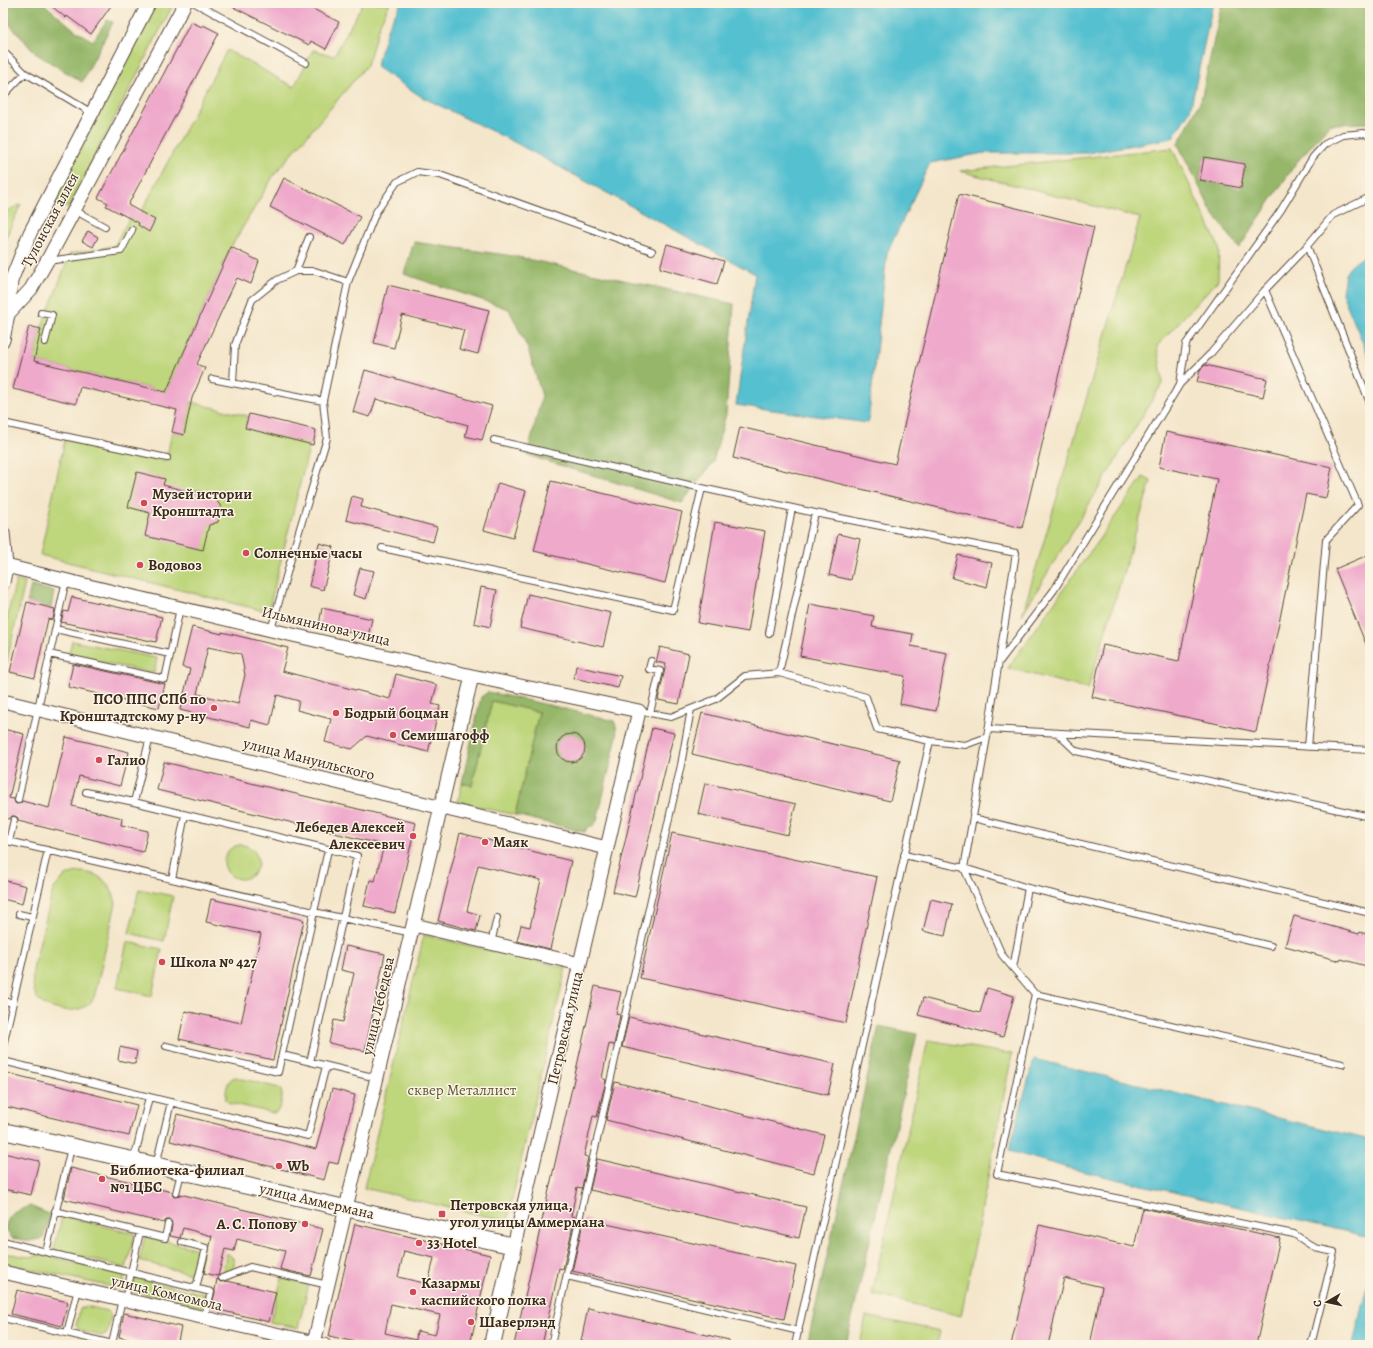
<svg xmlns="http://www.w3.org/2000/svg" width="1373" height="1348" font-family="Alegreya,serif">
<style>
.green{fill:#bed67b;stroke:#7c804c}
.forest{fill:#96b76b;stroke:#687044;fill-rule:evenodd}
.water{fill:#55c0d0;stroke:#487577}
.building{fill:#efa9cb;fill-rule:evenodd}
.lines{fill:none;stroke-linecap:round;stroke-linejoin:round}
.service-casing{stroke:#574638;stroke-width:8}
.minor-casing{stroke:#574638;stroke-width:15}
.tertiary-casing{stroke:#574638;stroke-width:18}
.service{stroke:#fff;stroke-width:6}
.minor{stroke:#fff;stroke-width:13}
.tertiary{stroke:#fff;stroke-width:16}
.poi-dot{fill:#d1495b;stroke:#fcf5e5;stroke-width:1.5}
.labels{text-anchor:middle;dominant-baseline:central;stroke-width:3;stroke-linejoin:round;paint-order:stroke}
.street-label{font-size:15px;fill:#3b2a1e;stroke:#fcf5e5}
.poi-label{font-size:15px;font-weight:bold;fill:#3b2a1e;stroke:#fcf5e5;text-anchor:start}
.park-label{font-size:15px;fill:#5c5535;stroke:#fcf5e5}
</style>
<rect width="100%" height="100%" fill="#fcf5e5"/>
<filter id="ink" filterUnits="userSpaceOnUse"><feTurbulence type="fractalNoise" baseFrequency=".025" numOctaves="2"/><feDisplacementMap in="SourceGraphic" scale="8" xChannelSelector="R" yChannelSelector="G"/><feConvolveMatrix kernelMatrix="1 2 1 2 8 2 1 2 1" color-interpolation-filters="sRGB"/></filter>
<filter id="wash" filterUnits="userSpaceOnUse"><feTurbulence type="fractalNoise" baseFrequency=".012" numOctaves="4" result="noise"/><feDisplacementMap in="SourceGraphic" scale="16" xChannelSelector="R" yChannelSelector="G"/><feGaussianBlur stdDeviation="0.9" result="paint"/><feColorMatrix in="noise" values="0 0 0 0 0 0 0 0 0 0 0 0 0 0 0 0 0 1.4 0 .05"/><feComposite in="paint" operator="in"/></filter>
<g filter="url(#wash)">
<rect width="100%" height="100%" fill="#f4e6cb"/>
<path class="green" d="M156 3H174L68 208 53 200Z
M363 3H390L380 23 367 65 274 175 231 247 166 392 34 361 41 329 70 254 114 246 130 217 137 220 227 50 294 87 313 50 334 56Z
M1172 148 1219 247 1218 280 1157 346 1163 382 1022 615 1140 218 960 171Z
M21 204 3 244V213Z
M191 402 248 416 245 427 310 444 268 612 40 555 65 439 166 461 172 432 184 434Z
M1143 477 1151 481 1088 689 1008 668Z
M16 580 25 583 5 669H3V635Z
M72 641 157 658 154 673 68 656Z
M492 701 539 712 515 815 458 802 462 783 472 785Z
M224 862a17 17 0 1 1 34 0a17 17 0 1 1-34 0Z
M78 872C100 872 111 883 116 903L95 994C94 997 92 1002 89 1004 76 1015 43 1011 36 996 32 986 32 975 34 965L53 890 63 878 70 874Z
M139 889 173 896 164 941 129 933Z
M424 935 566 968 507 1221 364 1188Z
M127 942 162 949 152 996 117 988Z
M928 1040 1012 1054 961 1316 872 1294Z
M235 1077 279 1088C285 1093 281 1106 277 1112L273 1113 229 1103 226 1100C225 1092 227 1079 235 1077Z
M62 1216 135 1234 126 1268 54 1250Z
M145 1236 202 1250 196 1275 139 1261Z
M3 1253 29 1257 43 1255 125 1275 122 1289 3 1263Z
M227 1253C239 1260 235 1272 222 1273Z
M135 1278 205 1294 202 1307 132 1291Z
M282 1278 309 1284 298 1328 270 1322Z
M86 1306 107 1311 111 1316 107 1333 101 1336 81 1331 76 1326 80 1309Z
M866 1316 940 1331 937 1345H860Z"/>
<path class="forest" d="M3 3H43L76 31 93 41 107 20 113 22 82 82 35 53 3 17Z
M1222 3H1370V123L1330 124 1296 163 1239 248 1212 212 1178 144 1201 100ZM1204 157 1245 164 1241 187 1200 180Z
M414 242 513 256 734 304 726 414 713 462 682 503 527 455 542 396 528 349 509 309 404 274Z
M31 586 54 591 51 608 27 602Z
M488 692 553 706 614 721 616 726 617 736 597 821C594 825 592 827 587 827L585 832 515 815 539 712 492 701 472 785 462 783 481 697Z
M879 1026 917 1034 846 1345H807Z
M30 1206 51 1215 43 1238 30 1241 12 1238 5 1229C9 1213 15 1211 30 1206Z"/>
<path class="water" d="M401 3H1213L1190 111 1172 138 1087 153H984L930 163 887 253 868 423 736 405 755 274 514 142 422 97 376 67 388 27Z
M1370 253V360L1342 293 1345 274 1350 267 1357 261Z
M1034 1059 1370 1140V1237L1068 1168 1009 1151Z
M1370 1272V1345H1353Z"/>
<g id="blocks">
<path class="building" d="M48 3H113L91 34 67 16 66 18Z
M225 3H301L339 22 326 49 311 41 309 45Z
M191 22 202 27 203 25 219 33 128 205 155 220 149 232 138 225 139 223 106 206 108 203 98 198Z
M1204 157 1245 164 1241 188 1200 180Z
M284 178 360 217 345 245 270 207Z
M959 194 1094 227 1022 528 733 458 740 427 895 464Z
M88 231 98 237 93 247 82 241Z
M667 244 724 261 717 284 660 268Z
M231 247 259 261 251 284 237 278 197 364 205 368 192 398 184 435 172 432 177 410 80 387 76 404 13 389 29 326 41 329 34 361 166 392Z
M388 285 489 310 478 354 459 349 464 330 402 315 394 348 374 343Z
M1205 365 1267 379 1263 397 1197 382 1200 370Z
M365 370 492 406 482 440 465 436 468 425 376 399 370 417 353 412Z
M249 414 316 430 313 445 245 428Z
M1166 432 1332 467 1326 498 1306 494 1256 732 1092 697 1103 645 1179 661 1217 479 1159 467Z
M137 472 165 479 163 485 191 492 200 491 213 495 221 507 218 522 209 525 203 550 145 536 150 513 128 507Z
M551 481 682 512 665 583 534 551Z
M498 483 526 491 513 538 484 530Z
M352 496 363 499 361 507 437 527 433 542 346 520Z
M715 522 765 531 748 632 698 623Z
M838 534 860 539 851 580 829 575Z
M319 543 334 547 323 590 309 586Z
M1370 554V654L1335 569Z
M958 555 992 563 987 587 952 578Z
M360 568 374 571 366 599 353 595Z
M481 587 497 590 490 627 474 623Z
M528 594 611 613 603 647 520 628Z
M72 597 162 617 156 642 61 622 64 611 68 612Z
M27 602 55 609 53 620 48 619 35 678 10 672Z
M810 604 874 616 872 627 913 634 911 646 947 653 936 711 900 704 905 676 800 656Z
M322 608 372 619 368 636 319 625Z
M192 627 222 634V632L288 648 282 671 390 699 396 674 437 685 432 704 440 706 428 752 367 736 352 749 325 742 331 719 297 710 299 701 277 695 270 725 251 720 250 727 180 710 190 669 182 667ZM208 647 241 654 245 675 238 704 197 694Z
M660 647 689 654 679 704 658 700 666 664 656 662Z
M73 664 165 684 159 708 68 687Z
M576 666 621 676 618 688 574 678Z
M702 713 900 760 890 801 692 754Z
M652 728 674 733 635 897 613 892Z
M3 729 24 734 9 798 14 799 15 803 17 804 21 803 22 801 49 808 66 737 129 752 120 786 79 776 72 806 122 818 121 825 148 831 143 852 18 821V818L15 816H12L10 819 3 818Z
M557 748a14 14 0 1 1 28 0a14 14 0 1 1-28 0Z
M164 762 416 823 395 913 364 906 370 880 375 881 384 845 157 790Z
M705 783 796 804 788 835 698 814Z
M460 833 571 861 550 949 517 941 521 925 530 927 541 880 478 865 467 911 480 915 476 931 438 921Z
M672 833 877 877 846 1023 640 978Z
M3 880 26 886 22 904 3 899Z
M211 899 304 920 273 1060 179 1039 185 1011 241 1023 261 934 206 922Z
M931 899 952 904 945 936 923 931Z
M1294 916 1359 934 1360 932 1370 935V967L1341 959 1340 961 1285 946Z
M346 946 385 954 365 1051 329 1043 334 1020 343 1022 354 973 341 970Z
M595 986 621 992 616 1014 620 1015 614 1045 609 1044 602 1078 606 1080 597 1117 593 1116 584 1156 588 1157 582 1188 577 1187 571 1216 575 1217 563 1269 559 1268 542 1345H514Z
M987 988 1014 996 1003 1037 918 1015 923 998 980 1013Z
M629 1017 835 1064 828 1095 622 1047Z
M120 1047 137 1051 135 1064 118 1060Z
M3 1072 137 1105 129 1136 3 1106Z
M615 1082 824 1135 814 1173 606 1120Z
M332 1089 355 1095 338 1164 329 1162 324 1180 170 1141 177 1114 316 1149Z
M3 1153 39 1161 31 1195 3 1189Z
M597 1159 806 1207 799 1238 590 1190Z
M71 1168 172 1192 173 1196 175 1197 179 1196 180 1194 323 1229 311 1276 280 1269 285 1251 237 1239 234 1251 225 1249 218 1276 204 1273 212 1236 183 1228 180 1238 170 1236 172 1225 171 1221 169 1220H166L164 1223 64 1199Z
M1143 1208 1280 1238 1256 1345H1090L1102 1287 1064 1278 1048 1345H1011L1039 1225 1134 1247Z
M584 1219 796 1266 784 1319 572 1271Z
M355 1224 490 1255 470 1345H369L329 1336ZM404 1251 434 1258 428 1284 398 1277ZM391 1304 440 1315 435 1335 417 1331 416 1340 385 1333Z
M217 1279 221 1282 227 1281 276 1292 269 1322 211 1308 215 1293V1290Z
M17 1290 68 1302 62 1326 11 1314Z
M588 1308 729 1340V1345H597L581 1341Z
M124 1313 181 1327 177 1345H151L119 1337Z"/>
</g>
</g>
<g filter="url(#ink)">
<use href="#blocks" fill-opacity="0" stroke="#574638" stroke-width="1"/>
<g class="lines">
<g class="service-casing">
<path id="service" d="M195 3 306 63
M3 51 25 73
M3 96 25 73 92 113
M74 210 105 227
M1307 246 1370 403
M48 261 121 251 132 230
M296 271 309 237
M1265 290 1358 505 1326 540 1308 747
M41 313 52 315 45 342
M212 379 323 401
M233 383 235 345 252 300 277 280 296 271H315L348 282
M1180 384 1211 353 1265 290 1307 246 1333 215 1370 197
M3 423 167 458
M494 440 702 488
M815 513 1016 553 987 737 965 745 930 741
M382 548 673 610 702 488 815 513 779 673
M55 629 170 654
M271 630 294 548 327 438 323 401 348 282 376 212 397 182 417 172 440 175 652 251
M769 633 792 508
M49 654 165 679 180 608
M1000 661 1054 590 1180 384 1186 344 1281 210 1313 157 1325 144 1343 135 1364 133 1370 135
M639 711 671 717 716 699 745 676 779 673 866 697 877 729 930 741 795 1345
M650 713 660 671 649 669 651 661
M989 729 1370 750
M1057 733 1076 751 1370 817
M150 737 134 802 357 856 310 1062
M987 737 964 868 1028 888 1013 968
M86 792 134 802
M18 800 66 580
M973 818 1370 913
M3 840 314 912 278 1072 166 1046
M9 841 14 820
M328 850 314 912 412 933
M904 855 964 868 1002 955 1035 994 997 1174 1294 1234 1315 1248 1334 1252 1311 1345
M172 879 185 815
M1028 888 1271 946
M19 914 32 917
M491 943 497 918
M1035 994 1342 1064
M3 1001 13 1003
M3 1046 48 850
M282 1055 377 1078
M3 1061 308 1136 326 1066
M134 1160 149 1097
M156 1165 171 1102
M176 1193 181 1173
M55 1211 165 1238 168 1224
M3 1241 46 1252 71 1148
M182 1242 206 1248 196 1288
M46 1252 211 1292 204 1318
M567 1276 799 1331
M222 1278 250 1267 328 1285
M125 1300 140 1232
M3 1318 117 1345
M67 1333 78 1289
M112 1344 122 1299
M551 1345 681 765 691 709"/>
</g>
<g class="minor-casing">
<path id="minor" d="M8 314 31 289 47 261 185 3
M3 340 8 314 11 281 30 233 149 3
M3 533 6 566 3 583
M6 566 271 630 472 676 639 711 514 1246
M3 701 607 848
M414 925 580 964
M3 1272 324 1345
M314 1343 472 676"/>
</g>
<g class="tertiary-casing">
<path id="tertiary" d="M3 1131 514 1246 492 1345"/>
</g>
<use href="#service" class="service"/>
<use href="#minor" class="minor"/>
<use href="#tertiary" class="tertiary"/>
</g>
</g>
<g class="poi-dot">
<circle cx="144" cy="503" r="4"/>
<circle cx="246" cy="553" r="4"/>
<circle cx="140" cy="565" r="4"/>
<circle cx="214" cy="708" r="4"/>
<circle cx="336" cy="713" r="4"/>
<circle cx="393" cy="735" r="4"/>
<circle cx="99" cy="760" r="4"/>
<circle cx="413" cy="836" r="4"/>
<circle cx="485" cy="842" r="4"/>
<circle cx="162" cy="962" r="4"/>
<circle cx="279" cy="1166" r="4"/>
<circle cx="102" cy="1179" r="4"/>
<rect x="438" y="1210" width="8" height="8" rx="2"/>
<circle cx="305" cy="1224" r="4"/>
<circle cx="419" cy="1243" r="4"/>
<circle cx="413" cy="1292" r="4"/>
<circle cx="471" cy="1322" r="4"/>
</g>
<g class="labels">
<g class="street-label">
<text transform="translate(50 220) rotate(-62)">Тулонская аллея</text>
<text transform="translate(326 626) rotate(13)">Ильмянинова улица</text>
<text transform="translate(309 759) rotate(14)">улица Мануильского</text>
<text transform="translate(378 1006) rotate(-77)">улица Лебедева</text>
<text transform="translate(565 1028) rotate(-77)">Петровская улица</text>
<text transform="translate(317 1201) rotate(13)">улица Аммермана</text>
<text transform="translate(167 1293) rotate(13)">улица Комсомола</text>
</g>
<g class="poi-label">
<text x="152" y="494">Музей истории<tspan x="152" dy="17">Кронштадта</tspan></text>
<text x="254" y="553">Солнечные часы</text>
<text x="148" y="565">Водовоз</text>
<text x="206" y="699" text-anchor="end">ПСО ППС СПб по<tspan x="206" dy="17">Кронштадтскому р-ну</tspan></text>
<text x="344" y="713">Бодрый боцман</text>
<text x="401" y="735">Семишагофф</text>
<text x="107" y="760">Галио</text>
<text x="405" y="827" text-anchor="end">Лебедев Алексей<tspan x="405" dy="17">Алексеевич</tspan></text>
<text x="493" y="842">Маяк</text>
<text x="170" y="962">Школа № 427</text>
<text x="287" y="1166">Wb</text>
<text x="110" y="1170">Библиотека-филиал<tspan x="110" dy="17">№1 ЦБС</tspan></text>
<text x="450" y="1205">Петровская улица,<tspan x="450" dy="17">угол улицы Аммермана</tspan></text>
<text x="297" y="1224" text-anchor="end">А. С. Попову</text>
<text x="427" y="1243">33 Hotel</text>
<text x="421" y="1283">Казармы<tspan x="421" dy="17">каспийского полка</tspan></text>
<text x="479" y="1322">Шаверлэнд</text>
</g>
<g class="park-label">
<text x="462" y="1090">сквер Металлист</text>
</g>
</g>
<rect width="1373" height="1348" fill="none" stroke="#fcf5e5" stroke-width="16"/>
<g transform="translate(1327 1302) rotate(261)" stroke="#fcf5e5" stroke-width="3" paint-order="stroke">
<path d="M0-3L7 15L0 10L-7 15Z" fill="#3b2a1e"/>
<text y="-6" font-size="11" font-weight="bold" text-anchor="middle" fill="#3b2a1e">С</text>
</g>
</svg>
